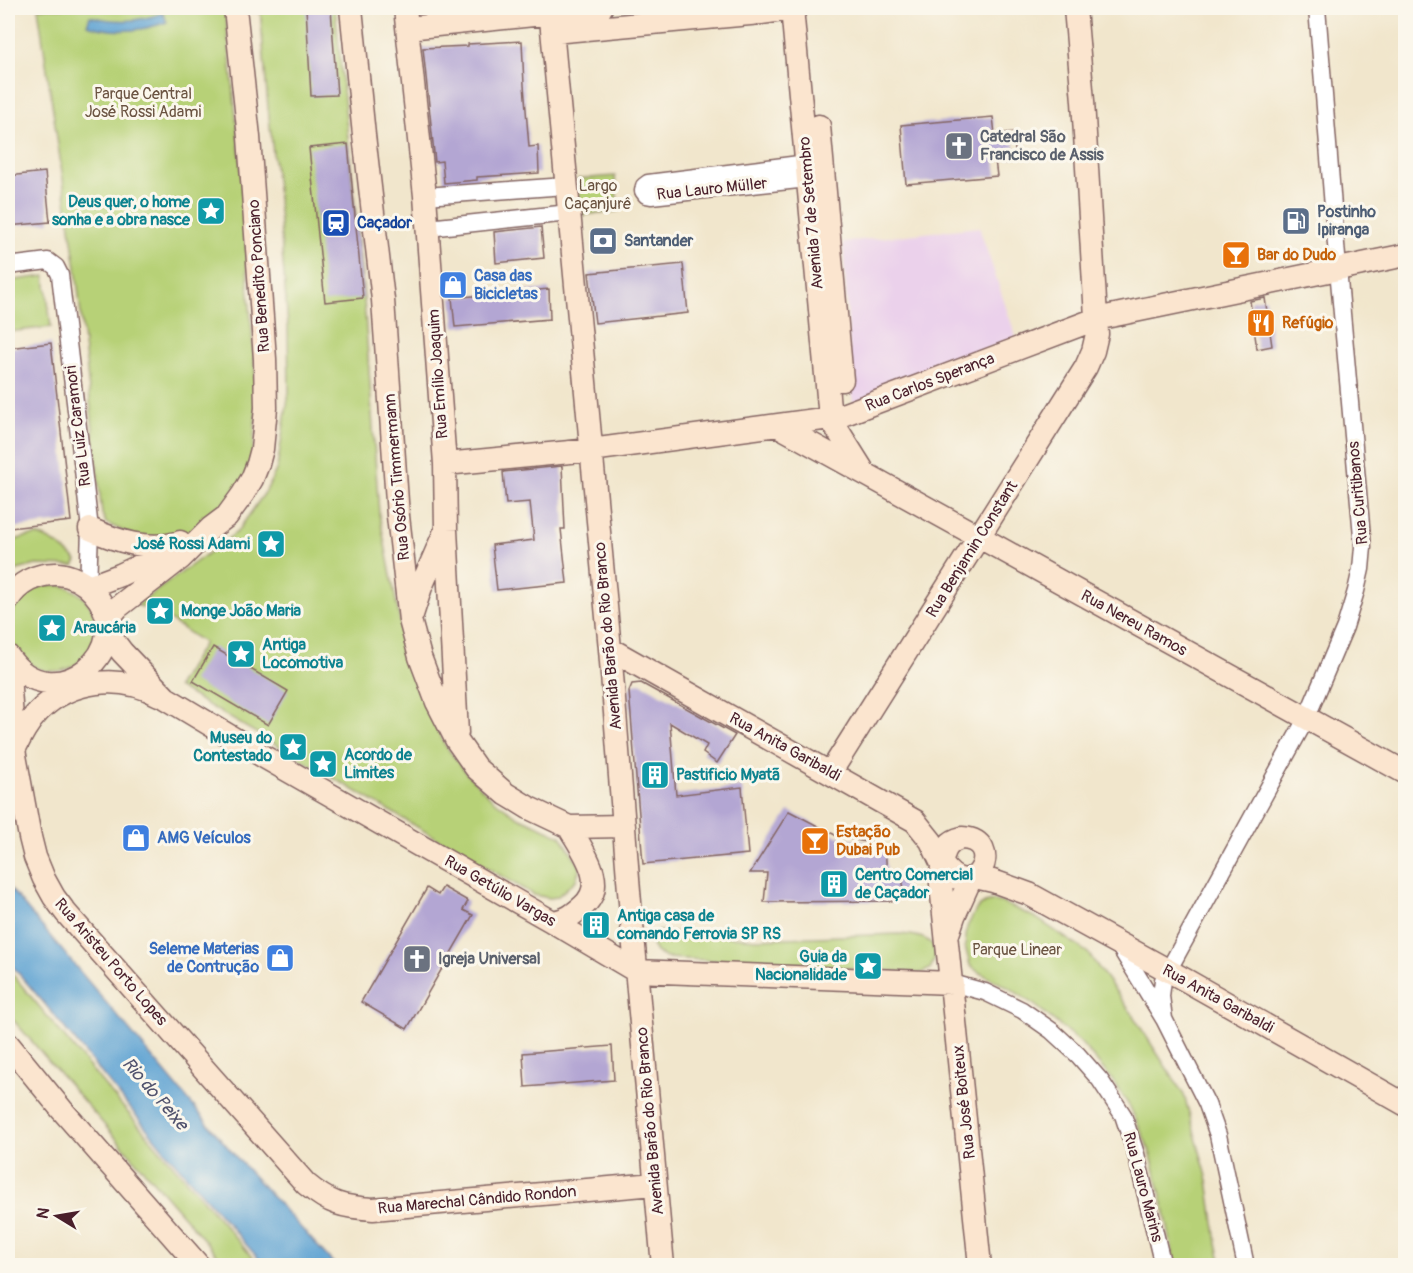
<svg xmlns="http://www.w3.org/2000/svg" width="1413" height="1273" font-family="Pangolin,sans-serif">
<style>
.built{fill:#ebd1eb}
.green{fill:#b7d177;stroke:#807851;stroke-width:1.5}
.water{fill:#5ca1d2;stroke:#53607e;stroke-width:1.5}
.building{fill:#b3a6d3}
.lines{fill:none;stroke-linecap:round;stroke-linejoin:round}
.street-casing{stroke:#846563;stroke-width:19}
.secondary-casing{stroke:#846563;stroke-width:25}
.street{stroke:#fff;stroke-width:16}
.secondary{stroke:#fbe5cf;stroke-width:22}
.labels{text-anchor:middle;dominant-baseline:central;stroke-width:6;stroke-linejoin:round;paint-order:stroke}
.park-label{font-size:16px;fill:#6b5442;stroke:#fbf7ec}
.worship-label{font-size:16px;font-weight:bold;fill:#5b616d;stroke:#fbf7ec;text-anchor:start}
.street-label{font-size:16px;fill:#4a1f2b;stroke:#fbf7ec}
.culture-label{font-size:16px;font-weight:bold;fill:#0d838f;stroke:#fbf7ec;text-anchor:start}
.service-label{font-size:16px;font-weight:bold;fill:#4e5e75;stroke:#fbf7ec;text-anchor:start}
.transit-label{font-size:16px;font-weight:bold;fill:#164399;stroke:#fbf7ec;text-anchor:start}
.food-label{font-size:16px;font-weight:bold;fill:#c56008;stroke:#fbf7ec;text-anchor:start}
.shop-label{font-size:16px;font-weight:bold;fill:#366cbe;stroke:#fbf7ec;text-anchor:start}
.water-label{font-size:18px;font-style:italic;fill:#51536e;stroke:#fbf7ec}
</style>
<rect width="100%" height="100%" fill="#fbf7ec"/>
<filter id="ink" filterUnits="userSpaceOnUse"><feTurbulence type="fractalNoise" baseFrequency=".0167" numOctaves="2"/><feDisplacementMap in="SourceGraphic" scale="12" xChannelSelector="R" yChannelSelector="G"/><feConvolveMatrix kernelMatrix="1 2 1 2 8 2 1 2 1" color-interpolation-filters="sRGB"/></filter>
<filter id="wash" filterUnits="userSpaceOnUse"><feTurbulence type="fractalNoise" baseFrequency=".008" numOctaves="4" result="noise"/><feDisplacementMap in="SourceGraphic" scale="24" xChannelSelector="R" yChannelSelector="G"/><feGaussianBlur stdDeviation="1.35" result="paint"/><feColorMatrix in="noise" values="0 0 0 0 0 0 0 0 0 0 0 0 0 0 0 0 0 1.4 0 .05"/><feComposite in="paint" operator="in"/></filter>
<g filter="url(#wash)">
<rect width="100%" height="100%" fill="#f1e6cc"/>
<path class="built" d="M979 227 1016 337 853 403 843 242Z"/>
<path class="green" d="M38 8H225L240 156 249 296 257 396 252 466 232 500 189 535 167 541 140 539 106 523 102 514 76 268Z
M260 8H335L364 299 379 514 407 657 426 706 445 745 467 774 492 799 518 817 561 836 580 866 576 880 557 897 550 898 534 895 177 687 204 643 162 615 137 605 237 532 266 491 277 468 289 392 288 327 278 198 268 108Z
M615 176 618 211 581 215 578 179Z
M45 276 51 327 8 332V281Z
M37 535C52 539 67 551 77 561L74 566 36 565 10 572 8 545C16 538 26 536 37 535Z
M10 628a43 43 0 1 1 86 0a43 43 0 1 1-86 0Z
M994 901 1003 903 1036 918 1088 953 1130 1011 1184 1095 1208 1180 1217 1243 1222 1265H1175L1165 1212 1150 1151 1130 1107 1111 1078 1080 1042 1036 1006 1011 989 978 972 970 965 965 946 967 927 977 908 985 903Z
M659 931 757 939 900 934C913 935 936 937 935 954 935 959 932 965 930 969L921 973 784 964 666 958 656 952 650 942 652 935Z
M8 969 111 1093 259 1265H226L8 1014Z"/>
<path class="water" d="M163 13 167 22C140 32 115 34 87 25L90 16C116 23 138 22 163 13Z
M8 886 237 1158 335 1265H264L170 1157 44 1003 8 961Z"/>
<g id="blocks">
<path class="building" d="M306 8H331L337 95 311 96Z
M522 41 524 85 529 147 538 146 539 173 477 177V180L444 183 442 161 435 162 423 48 468 46V44Z
M993 117 995 134 1013 132 1016 158 995 160 997 176 906 184 901 125Z
M348 144 363 298 325 302 309 148Z
M45 172 50 222 8 226V176Z
M541 227 544 258 496 263 494 232Z
M683 264 688 313 595 323 589 273Z
M549 289 550 319 455 327 452 298Z
M1265 298 1272 346 1257 349 1250 301Z
M51 343 71 521 10 528 8 509V348Z
M562 466 565 529H561L567 583 497 590 492 545 534 540 530 502 506 504 503 472Z
M213 647 288 691 268 725 193 681Z
M641 683 735 735 717 763 703 753 707 745 670 723 676 795 742 787 748 854 643 864 629 691 632 684Z
M789 811 837 836 885 846 887 876H902L904 891 896 892 897 901 764 902 767 873H750Z
M443 887 468 901 463 910 473 915 407 1029 361 1002 427 888 438 895Z
M612 1046 614 1080 525 1087 523 1053Z"/>
</g>
</g>
<g filter="url(#ink)">
<use href="#blocks" fill-opacity="0" stroke="#846563" stroke-width="1.5"/>
<g class="lines">
<g class="street-casing">
<path id="street" d="M815 162 648 183 644 186 643 191 646 195 651 196 817 178
M425 196 566 186
M428 228 569 213
M8 266 48 261 56 267 60 275 90 529 88 587
M1118 944 1164 1019 1207 1104 1218 1135 1246 1266
M952 983 985 992 1022 1010 1052 1031 1078 1055 1100 1080 1123 1115 1136 1154 1163 1266
M1164 1019 1161 996 1163 980 1306 719 1345 627 1356 591 1361 569 1363 547 1338 269 1317 8"/>
</g>
<g class="secondary-casing">
<path id="secondary" d="M351 8 364 135 383 300 398 516 410 620 420 657 437 702 457 741 476 768 506 794 529 808 569 827 624 826
M405 8 425 196 445 464 446 530 457 733
M550 8 610 649 629 891 663 1266
M792 8 830 418 862 469
M408 28 601 8
M553 32 761 13 797 8
M819 126 842 380
M777 425 1406 773
M445 464 591 450 830 418 845 414 1096 319 1406 255
M90 529C117 541 148 551 177 543
M88 587 120 575 156 558 180 542
M8 600C18 583 37 573 58 574 71 575 84 582 93 592 143 647 52 723 8 656
M412 615 421 587 444 534
M107 620 118 607 181 558 211 528 227 516 243 494 252 479 258 464 262 449 266 408 265 359 249 137 235 8
M107 632 122 652 166 698 266 758 553 922 636 971 952 983
M610 649 915 821 931 841 942 864 941 885 980 1266
M8 658 14 750 30 837 35 857 44 879 54 897 66 913 306 1184C330 1204 342 1207 373 1209L655 1184
M14 750C21 736 28 722 39 711 71 679 120 674 159 695
M830 773 1086 367 1093 351 1097 334 1083 101 1075 8
M962 838C1007 840 975 910 942 864 943 850 948 841 962 838Z
M975 877 993 881 1029 894 1189 982 1406 1105
M553 922C568 919 571 916 582 907 610 884 582 850 569 827
M948 934 954 916 971 878
M8 1044 62 1110 199 1266"/>
</g>
<use href="#street" class="street"/>
<use href="#secondary" class="secondary"/>
</g>
</g>
<defs>
<g id="church-square" transform="scale(1.5)"><rect x="-9" y="-9" width="18" height="18" rx="4" fill="#6b7280" stroke="#fbf7ec"/><path d="M-1.2-6h2.4v3.5h3.3v2.4h-3.3V6h-2.4V-.1h-3.3v-2.4h3.3Z" fill="#fff"/></g>
<g id="sight-square" transform="scale(1.5)"><rect x="-9" y="-9" width="18" height="18" rx="4" fill="#0f9aa8" stroke="#fbf7ec"/><path d="M0-6L1.8-2.2L6-1.7L2.9 1.2L3.7 5.4L0 3.3L-3.7 5.4L-2.9 1.2L-6-1.7L-1.8-2.2Z" fill="#fff"/></g>
<g id="fuel-square" transform="scale(1.5)"><rect x="-9" y="-9" width="18" height="18" rx="4" fill="#5c6f8a" stroke="#fbf7ec"/><path d="M-5.5-6h7V0h2V4h1.3V-2.5L3-4.5l.8-.8L6-3V5H2.5V1h-1V6h-7ZM-4.2-4.7v3.2H.2V-4.7Z" fill="#fff"/></g>
<g id="station-square" transform="scale(1.5)"><rect x="-9" y="-9" width="18" height="18" rx="4" fill="#1a4fb4" stroke="#fbf7ec"/><path d="M-3-6H3Q5-6 5-4V2Q5 4 3 4L4.5 6H3L1.5 4h-3L-3 6H-4.5L-3 4Q-5 4-5 2V-4Q-5-6-3-6ZM-3.5-4v3h7v-3ZM-3.5 1v1.5H-2V1ZM2 1v1.5H3.5V1Z" fill="#fff"/></g>
<g id="bank-square" transform="scale(1.5)"><rect x="-9" y="-9" width="18" height="18" rx="4" fill="#5c6f8a" stroke="#fbf7ec"/><path d="M-6-4H6V4H-6ZM0-2.3a2.3 2.3 0 1 0 0 4.6a2.3 2.3 0 1 0 0-4.6Z" fill="#fff"/></g>
<g id="bar-square" transform="scale(1.5)"><rect x="-9" y="-9" width="18" height="18" rx="4" fill="#e8710a" stroke="#fbf7ec"/><path d="M-6-5H6L.8 .8V4.5H3.5V6h-7V4.5H-.8V.8Z" fill="#fff"/></g>
<g id="shop-square" transform="scale(1.5)"><rect x="-9" y="-9" width="18" height="18" rx="4" fill="#3f7fe0" stroke="#fbf7ec"/><path d="M-5-2.5h2.3a2.7 3.5 0 0 1 5.4 0H5L5.5 6h-11ZM-1.5-2.5h3a1.5 2.3 0 0 0-3 0Z" fill="#fff"/></g>
<g id="restaurant-square" transform="scale(1.5)"><rect x="-9" y="-9" width="18" height="18" rx="4" fill="#e8710a" stroke="#fbf7ec"/><path d="M-5-6h1v4h1v-4h1v4h1v-4h1v5L-1.5 .5V6h-2V.5L-5-1ZM5-6V6H3V1.5H1.5Q1.5-4 5-6Z" fill="#fff"/></g>
<g id="building-square" transform="scale(1.5)"><rect x="-9" y="-9" width="18" height="18" rx="4" fill="#0f9aa8" stroke="#fbf7ec"/><path d="M-4-6H4V6H1V3H-1V6H-4ZM-2.5-4.3h1.7v1.8h-1.7ZM.8-4.3h1.7v1.8H.8ZM-2.5-1h1.7V.8h-1.7ZM.8-1h1.7V.8H.8Z" fill="#fff"/></g>
</defs>
<g fill-rule="evenodd">
<use href="#church-square" x="959" y="146"/>
<use href="#sight-square" x="211" y="211"/>
<use href="#fuel-square" x="1296" y="221"/>
<use href="#station-square" x="336" y="223"/>
<use href="#bank-square" x="603" y="241"/>
<use href="#bar-square" x="1236" y="255"/>
<use href="#shop-square" x="453" y="285"/>
<use href="#restaurant-square" x="1261" y="323"/>
<use href="#sight-square" x="271" y="544"/>
<use href="#sight-square" x="160" y="611"/>
<use href="#sight-square" x="52" y="628"/>
<use href="#sight-square" x="241" y="654"/>
<use href="#sight-square" x="293" y="747"/>
<use href="#sight-square" x="323" y="764"/>
<use href="#building-square" x="655" y="775"/>
<use href="#shop-square" x="136" y="838"/>
<use href="#bar-square" x="815" y="841"/>
<use href="#building-square" x="834" y="884"/>
<use href="#building-square" x="596" y="925"/>
<use href="#shop-square" x="280" y="958"/>
<use href="#church-square" x="417" y="959"/>
<use href="#sight-square" x="868" y="966"/>
</g>
<g class="labels">
<g class="park-label">
<text x="143" y="94">Parque Central<tspan x="143" dy="18">José Rossi Adami</tspan></text>
<text x="598" y="186">Largo<tspan x="598" dy="18">Caçanjurê</tspan></text>
<text x="1017" y="950">Parque Linear</text>
</g>
<g class="worship-label">
<text x="980" y="137">Catedral São<tspan x="980" dy="18">Francisco de Assis</tspan></text>
<text x="438" y="959">Igreja Universal</text>
</g>
<g class="street-label">
<text transform="translate(712 189) rotate(-6)">Rua Lauro Müller</text>
<text transform="translate(811 213) rotate(-95)">Avenida 7 de Setembro</text>
<text transform="translate(259 276) rotate(-94)">Rua Benedito Ponciano</text>
<text transform="translate(438 374) rotate(-94)">Rua Emílio Joaquim</text>
<text transform="translate(930 382) rotate(-21)">Rua Carlos Sperança</text>
<text transform="translate(78 426) rotate(-97)">Rua Luiz Caramori</text>
<text transform="translate(397 477) rotate(-95)">Rua Osório Timmermann</text>
<text transform="translate(1358 493) rotate(-95)">Rua Curitibanos</text>
<text transform="translate(972 549) rotate(-58)">Rua Benjamin Constant</text>
<text transform="translate(1134 623) rotate(29)">Rua Nereu Ramos</text>
<text transform="translate(608 636) rotate(-95)">Avenida Barão do Rio Branco</text>
<text transform="translate(785 747) rotate(29)">Rua Anita Garibaldi</text>
<text transform="translate(500 891) rotate(30)">Rua Getúlio Vargas</text>
<text transform="translate(111 962) rotate(49)">Rua Aristeu Porto Lopes</text>
<text transform="translate(1218 999) rotate(29)">Rua Anita Garibaldi</text>
<text transform="translate(964 1102) rotate(-96)">Rua José Boiteux</text>
<text transform="translate(650 1121) rotate(-95)">Avenida Barão do Rio Branco</text>
<text transform="translate(1143 1187) rotate(75)">Rua Lauro Marins</text>
<text transform="translate(477 1200) rotate(-5)">Rua Marechal Cândido Rondon</text>
</g>
<g class="culture-label">
<text x="190" y="202" text-anchor="end">Deus quer, o home<tspan x="190" dy="18">sonha e a obra nasce</tspan></text>
<text x="250" y="544" text-anchor="end">José Rossi Adami</text>
<text x="181" y="611">Monge João Maria</text>
<text x="73" y="628">Araucária</text>
<text x="262" y="645">Antiga<tspan x="262" dy="18">Locomotiva</tspan></text>
<text x="272" y="738" text-anchor="end">Museu do<tspan x="272" dy="18">Contestado</tspan></text>
<text x="344" y="755">Acordo de<tspan x="344" dy="18">Limites</tspan></text>
<text x="676" y="775">Pastificio Myatã</text>
<text x="855" y="875">Centro Comercial<tspan x="855" dy="18">de Caçador</tspan></text>
<text x="617" y="916">Antiga casa de<tspan x="617" dy="18">comando Ferrovia SP RS</tspan></text>
<text x="847" y="957" text-anchor="end">Guia da<tspan x="847" dy="18">Nacionalidade</tspan></text>
</g>
<g class="service-label">
<text x="1317" y="212">Postinho<tspan x="1317" dy="18">Ipiranga</tspan></text>
<text x="624" y="241">Santander</text>
</g>
<g class="transit-label">
<text x="357" y="223">Caçador</text>
</g>
<g class="food-label">
<text x="1257" y="255">Bar do Dudo</text>
<text x="1282" y="323">Refúgio</text>
<text x="836" y="832">Estação<tspan x="836" dy="18">Dubai Pub</tspan></text>
</g>
<g class="shop-label">
<text x="474" y="276">Casa das<tspan x="474" dy="18">Bicicletas</tspan></text>
<text x="157" y="838">AMG Veículos</text>
<text x="259" y="949" text-anchor="end">Seleme Materias<tspan x="259" dy="18">de Contrução</tspan></text>
</g>
<g class="water-label">
<text transform="translate(155 1094) rotate(49)">Rio do Peixe</text>
</g>
</g>
<rect width="1413" height="1273" fill="none" stroke="#fbf7ec" stroke-width="30"/>
<g transform="translate(57 1216) rotate(281)" stroke="#fbf7ec" stroke-width="4.5" paint-order="stroke">
<path d="M0-4.5L10 22L0 15L-10 22Z" fill="#4a1f2b"/>
<text y="-9" font-size="16" font-weight="bold" text-anchor="middle" fill="#4a1f2b">N</text>
</g>
</svg>
